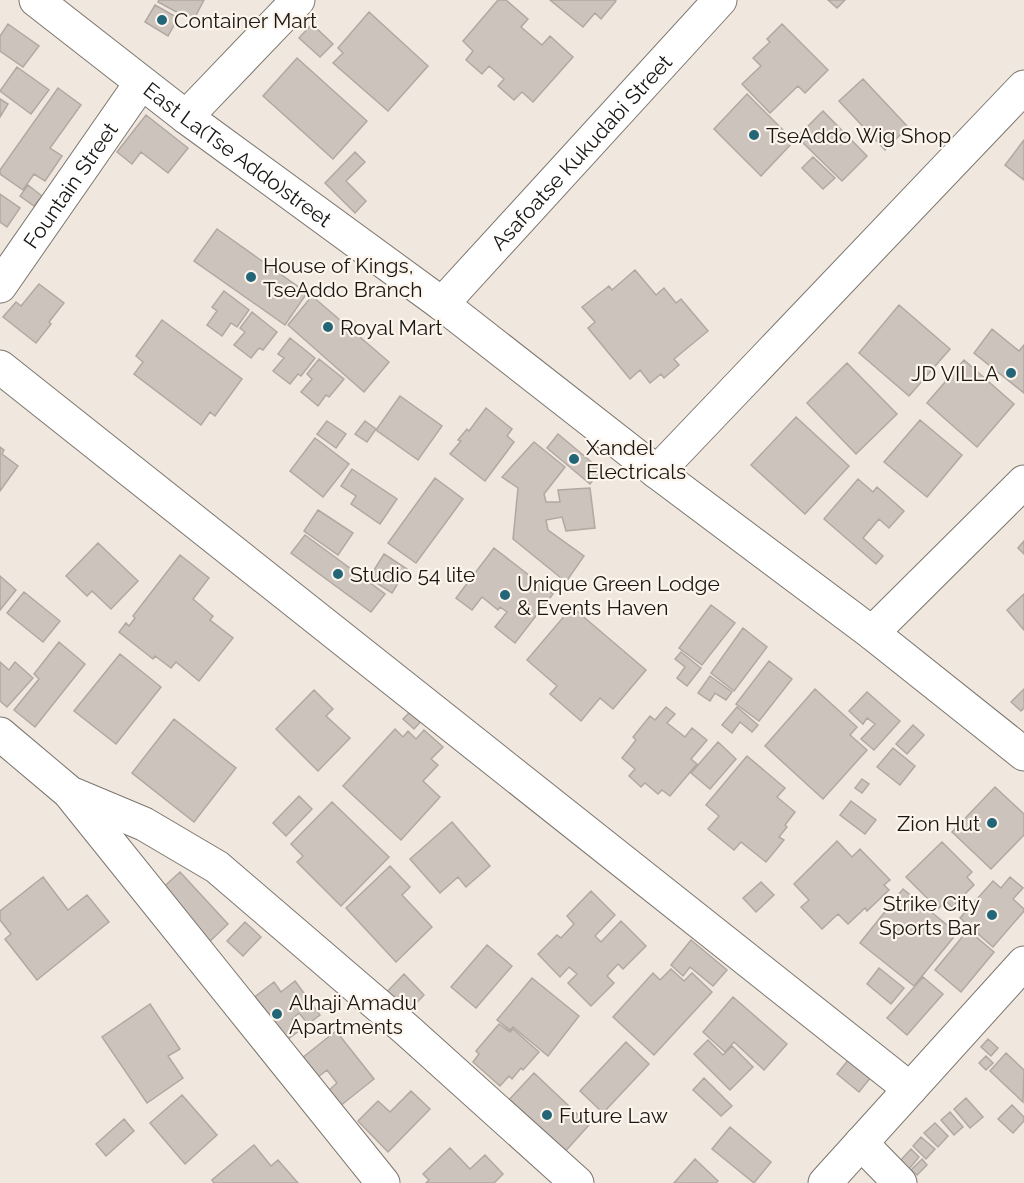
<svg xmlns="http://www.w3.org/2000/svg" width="1024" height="1183" font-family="Raleway,sans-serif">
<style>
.building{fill:#ccc4bc;stroke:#b1a9a1;stroke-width:1.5}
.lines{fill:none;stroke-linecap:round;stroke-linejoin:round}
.minor-casing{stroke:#7d766f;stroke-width:35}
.minor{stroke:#fff;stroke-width:33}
.poi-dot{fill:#236678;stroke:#fdf5ec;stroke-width:2}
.labels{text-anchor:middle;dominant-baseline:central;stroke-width:4.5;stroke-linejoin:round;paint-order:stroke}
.poi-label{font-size:21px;fill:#191714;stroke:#fdf5ec;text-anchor:start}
.street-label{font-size:21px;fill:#191714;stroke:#fdf5ec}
</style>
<rect width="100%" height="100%" fill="#f0e8df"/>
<path class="building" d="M159 0H204L193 21 158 2Z
M498 0H506L528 19 521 27 542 45 550 36 573 57 533 102 522 92 514 100 498 86 504 79 489 66 482 74 466 60 473 51 463 41Z
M550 0H615L616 1 601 19 595 13 583 27Z
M828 0H845L837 8Z
M155 5 178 18 168 36 145 22Z
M369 12 428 66 388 111 333 63 343 53 338 48Z
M8 24 39 46 23 67 0 51V36Z
M312 24 333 44 320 57 299 38Z
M782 24 828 70 805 93 798 86 770 113 742 84 761 66 753 58 770 42 767 39Z
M297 58 367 121 333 159 263 96Z
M17 67 49 90 31 114 0 91Z
M863 79 908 127 885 150 839 101Z
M58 88 81 105 50 148 62 156 45 181 34 174 23 190 0 174V170Z
M747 94 794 141 761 176 714 129Z
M0 99 8 104 0 117Z
M823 111 867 156 842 181 797 137Z
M146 115 188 148 168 173 141 152 132 164 117 152Z
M1024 140V180L1005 165Z
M355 152 365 162 346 181 366 201 355 213 325 183Z
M813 157 835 178 823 189 802 168Z
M28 185 42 196 34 206 20 196Z
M0 194 20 208 7 227 0 222Z
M217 229 307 293 285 325 194 261Z
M635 270 656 295 664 288 676 303 681 299 708 331 674 359 679 365 664 378 661 374 650 383 640 370 630 379 588 328 595 322 582 307 609 286 612 290Z
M39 284 64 303 49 322 51 324 36 343 3 317 16 302 21 306Z
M224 291 249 310 237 327 231 323 222 336 207 325 217 311 212 307Z
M312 296 389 362 364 392 288 325Z
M899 305 950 349 909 396 859 353Z
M252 312 277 332 263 350 259 348 251 358 234 345 245 332 240 328Z
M162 320 242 379 215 416 210 412 201 425 134 374 143 362 136 356Z
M992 329 1019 351 1024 345V393L974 353Z
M290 338 315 358 301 376 298 374 290 384 273 371 284 358 278 354Z
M319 359 344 379 329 397 326 395 318 406 301 392 312 379 307 374Z
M964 360 1014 404 977 447 927 403Z
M847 363 897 414 856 454 807 403Z
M400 396 442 426 418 460 376 430Z
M486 408 512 429 507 436 514 442 485 481 450 454 461 441 458 440 467 429 469 431Z
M796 417 849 466 805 514 751 465Z
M920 420 962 455 927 497 884 462Z
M327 421 346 434 336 448 317 434Z
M365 421 376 429 367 442 355 434Z
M558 434 601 470 590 484 547 448Z
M315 438 349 464 323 497 290 471Z
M534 442 565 467 544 494 546 502H560L558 490 590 488 595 528 566 531 562 517 546 520 548 530 584 556 566 582 513 539 518 488 502 477Z
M0 447 4 450 2 454 18 466 0 491Z
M352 469 397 499 380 524 351 504 356 496 341 486Z
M435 478 463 499 416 563 388 543Z
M858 479 873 492 877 487 904 511 889 528 879 519 863 538 883 556 876 564 824 519Z
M318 510 353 533 338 555 304 531Z
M305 535 385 594 371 612 291 553Z
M1024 541V554L1018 548Z
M98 543 138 581 111 609 92 591 87 596 66 576Z
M494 548 553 594 515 643 495 627 507 612 500 607 498 610 482 597 472 610 456 598Z
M384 554 407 569 392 593 369 578Z
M180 555 209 578 193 599 213 616 210 620 233 638 199 681 176 662 171 668 155 656 153 659 119 632 126 623 129 626 135 618 133 616Z
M0 576 16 590 0 610Z
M24 592 60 621 43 642 7 613Z
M1024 594V630L1007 610Z
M711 605 735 623 702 665 679 648Z
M572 607 646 670 613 709 600 698 581 721 550 694 557 686 527 660Z
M743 628 767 647 734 691 711 673Z
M59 642 85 664 35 727 14 710 39 679 34 674Z
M681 652 701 668 687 686 677 678 685 667 675 659Z
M120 654 161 687 116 744 74 711Z
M769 661 792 679 759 721 736 704Z
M0 662 9 670 15 662 33 678 7 707 0 701Z
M710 676 732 692 726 700 715 693 710 701 698 693Z
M815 689 857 727 850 735 867 750 823 799 765 746Z
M1024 689V708L1021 711 1011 702Z
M314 690 333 709 326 716 350 738 318 771 276 729Z
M867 692 900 721 874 750 861 739 875 724 867 718 863 724 849 711Z
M666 707 675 714 667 723 685 737 692 728 707 740 691 759 697 764 670 796 662 790 658 794 645 783 641 787 629 776 635 769 622 758 636 740 633 737 650 716 655 720Z
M737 707 758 725 752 732 740 722 732 733 722 725Z
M414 708 424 718 414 729 403 719Z
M174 719 236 768 194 822 132 773Z
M913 725 924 735 907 754 896 744Z
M395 729 403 737 408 731 416 739 424 730 443 747 431 759 438 765 423 781 440 797 401 840 343 786Z
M718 742 736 759 710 789 691 773Z
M893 748 915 766 900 785 877 767Z
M747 756 785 788 777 797 795 812 785 825 787 827 779 837 784 840 766 862 741 842 734 850 708 829 719 816 706 805Z
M862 779 869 784 862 793 855 788Z
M995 787 1024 814V835L991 869 952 832Z
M299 796 312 809 286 836 273 823Z
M851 801 876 820 865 834 840 815Z
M332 802 389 857 341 906 297 862 303 856 291 844Z
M452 822 490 866 466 887 458 877 440 893 410 859Z
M837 841 852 857 860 849 890 880 884 885 889 890 867 911 865 908 848 924 838 914 822 929 801 907 809 900 794 884Z
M942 842 972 872 967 877 974 885 952 907 946 901 938 909 906 877Z
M390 866 410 887 402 895 432 927 396 962 346 908Z
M180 872 228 924 205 946 157 893Z
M43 877 68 910 87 895 109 922 37 980 5 939 11 934 0 920V911Z
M1010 877 1023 888 1013 899 1024 909V911L993 947 960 918 993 881 1001 888Z
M761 882 774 895 756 912 743 898Z
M903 889 957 933 914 986 860 943Z
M591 891 615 915 595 936 601 942 621 921 646 946 623 969 618 964 607 976 614 983 591 1006 568 983 577 974 569 967 560 977 538 954 557 935 561 938 574 924 567 916Z
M245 922 261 937 243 956 227 941Z
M968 930 994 952 961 992 935 970Z
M691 940 727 970 713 986 690 967 683 976 671 965Z
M487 945 512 966 476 1008 451 987Z
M879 968 904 988 891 1004 867 984Z
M671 969 684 981 692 973 712 992 654 1055 613 1017 653 973 660 980Z
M404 974 424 995 404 1016 383 996Z
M923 977 943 994 907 1035 887 1018Z
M532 978 579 1016 548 1056 513 1027 510 1030 497 1020Z
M295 981 320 1015 308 1024 299 1013 292 1019 300 1030 280 1045 247 1003 274 982 281 992Z
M733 997 787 1044 764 1070 734 1042 725 1052 703 1032Z
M150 1004 180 1049 168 1056 183 1078 147 1103 102 1037Z
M499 1024 510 1032 513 1029 539 1052 523 1070 521 1068 512 1079 509 1076 500 1086 473 1062 479 1054 476 1051Z
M336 1031 374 1079 340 1106 328 1091 337 1083 327 1070 318 1077 302 1058Z
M988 1039 998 1048 991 1056 981 1047Z
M708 1040 723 1055 732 1046 753 1067 730 1090 694 1054Z
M626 1042 649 1064 603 1113 580 1091Z
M1006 1053 1024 1070 1023 1102 990 1071Z
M986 1056 993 1063 986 1070 979 1063Z
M849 1059 871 1077 859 1092 837 1074Z
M534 1073 589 1125 561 1156 505 1104Z
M704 1078 732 1106 721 1116 693 1090Z
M411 1091 430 1109 388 1152 358 1121 378 1101 390 1112Z
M182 1095 217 1135 185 1164 150 1123Z
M966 1098 983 1117 970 1128 954 1109Z
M1012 1105 1024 1117V1121L1013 1133 998 1119Z
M950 1112 963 1127 954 1135 941 1120Z
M124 1119 134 1131 106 1156 96 1144Z
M935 1123 948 1136 938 1147 924 1133Z
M730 1127 771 1162 754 1183 712 1149Z
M921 1137 935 1149 926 1159 913 1146Z
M254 1145 271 1166 278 1160 298 1183H214L212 1180Z
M450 1148 470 1169 485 1155 503 1174 494 1183H426L429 1180 423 1174Z
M911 1149 919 1157 909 1169 900 1161Z
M695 1159 718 1181 716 1183H674Z
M922 1159 927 1165 917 1175 911 1170Z"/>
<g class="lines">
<g class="minor-casing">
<g id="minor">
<path id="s1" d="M36 0 186 117 442 304 657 472 872 633 1024 754"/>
<path d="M186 117 298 0"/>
<path id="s2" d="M0 286 141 83"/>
<path id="s3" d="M442 304 720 0"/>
<path d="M0 367 910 1089"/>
<path d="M657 472 1024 87"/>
<path d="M872 633 1024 482"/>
<path d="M0 734 70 793 144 824 217 867 407 1030 577 1183"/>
<path d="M72 796 383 1183"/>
<path d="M861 1143 900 1183"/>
<path d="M825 1183 1024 963"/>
</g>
</g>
<use href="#minor" class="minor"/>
</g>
<g class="poi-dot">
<circle cx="162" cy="20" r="6"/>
<circle cx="754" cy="135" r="6"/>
<circle cx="251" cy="277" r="6"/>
<circle cx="328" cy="327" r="6"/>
<circle cx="1011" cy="373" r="6"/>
<circle cx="574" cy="459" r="6"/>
<circle cx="338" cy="574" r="6"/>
<circle cx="505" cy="595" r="6"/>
<circle cx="992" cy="823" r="6"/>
<circle cx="992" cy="915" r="6"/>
<circle cx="277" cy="1014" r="6"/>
<circle cx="547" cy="1115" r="6"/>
</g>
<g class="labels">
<g class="poi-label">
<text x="174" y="20">Container Mart</text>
<text x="766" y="135">TseAddo Wig Shop</text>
<text x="263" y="265">House of Kings,<tspan x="263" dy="24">TseAddo Branch</tspan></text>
<text x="340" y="327">Royal Mart</text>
<text x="999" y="373" text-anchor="end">JD VILLA</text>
<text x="586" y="447">Xandel<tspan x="586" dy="24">Electricals</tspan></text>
<text x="350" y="574">Studio 54 lite</text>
<text x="517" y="583">Unique Green Lodge<tspan x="517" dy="24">&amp; Events Haven</tspan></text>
<text x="980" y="823" text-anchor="end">Zion Hut</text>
<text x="980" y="903" text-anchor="end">Strike City<tspan x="980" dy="24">Sports Bar</tspan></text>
<text x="289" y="1002">Alhaji Amadu<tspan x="289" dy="24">Apartments</tspan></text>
<text x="559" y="1115">Future Law</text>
</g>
<g class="street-label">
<text stroke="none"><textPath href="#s3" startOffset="206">Asafoatse Kukudabi Street</textPath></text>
<text stroke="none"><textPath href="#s1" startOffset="254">East La(Tse Addo)street</textPath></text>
<text stroke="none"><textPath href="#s2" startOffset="123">Fountain Street</textPath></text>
</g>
</g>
</svg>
